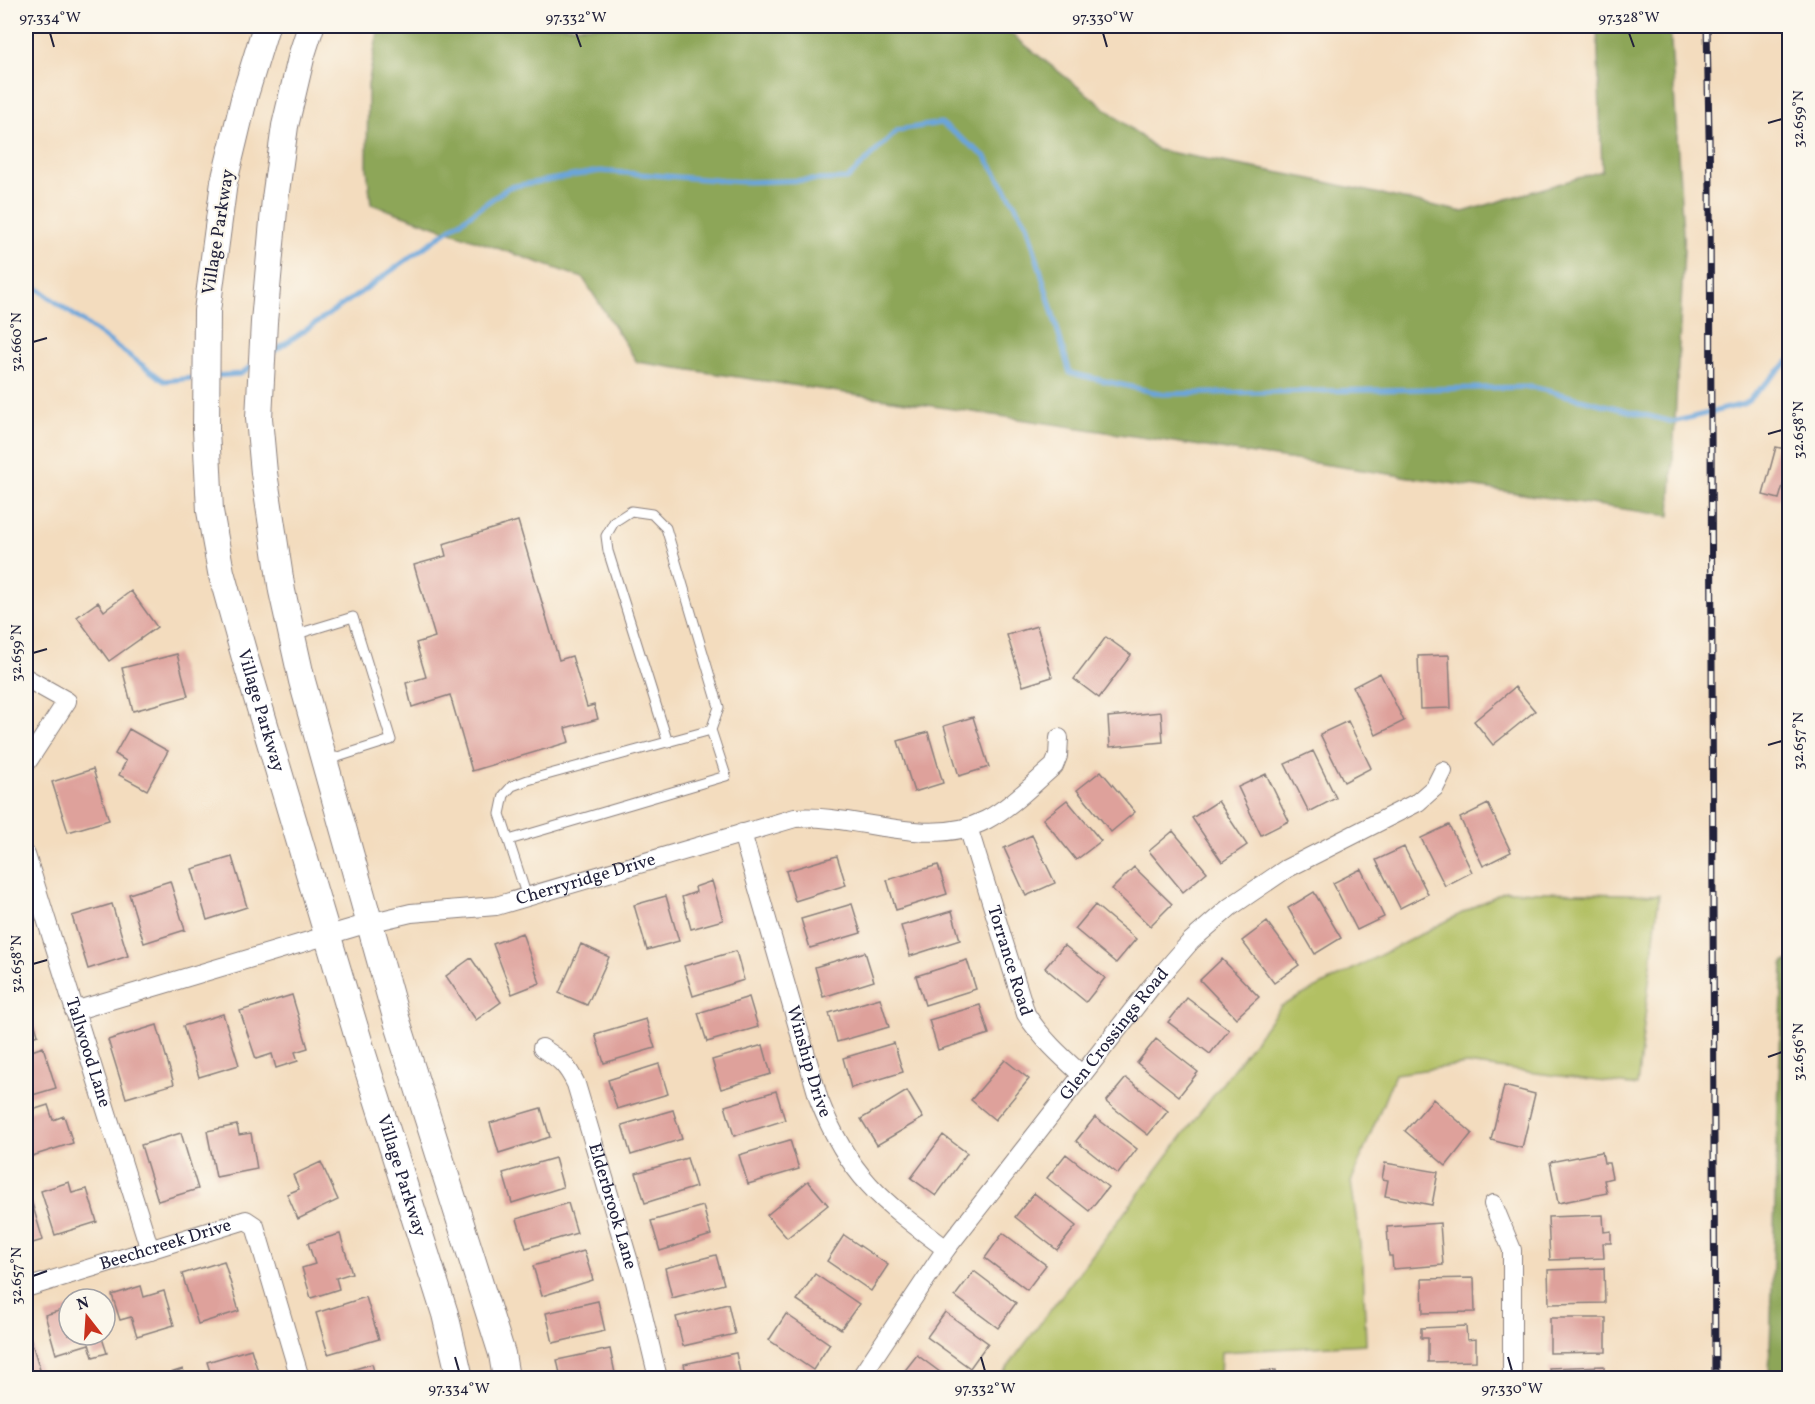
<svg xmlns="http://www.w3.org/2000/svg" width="1815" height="1404" font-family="Vollkorn,serif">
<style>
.green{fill:#b2c063;stroke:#6a714f;stroke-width:1.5}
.forest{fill:#8da659;stroke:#58644a;stroke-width:1.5}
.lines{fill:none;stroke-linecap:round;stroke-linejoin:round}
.stream{stroke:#6aa5da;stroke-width:5}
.building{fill:#dea19b}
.service-casing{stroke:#8a7f7c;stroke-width:11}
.minor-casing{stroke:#8a7f7c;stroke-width:20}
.secondary-casing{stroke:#8a7f7c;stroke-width:28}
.service{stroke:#fff;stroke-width:9}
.minor{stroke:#fff;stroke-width:18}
.secondary{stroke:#fff;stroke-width:26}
.rail-casing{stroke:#22223b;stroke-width:7}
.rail{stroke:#fbf7ec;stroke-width:4.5;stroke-dasharray:14;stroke-linecap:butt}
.ticks{fill:none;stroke:#22223b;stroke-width:2}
.labels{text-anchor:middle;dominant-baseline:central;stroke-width:4.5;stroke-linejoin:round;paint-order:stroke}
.street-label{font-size:18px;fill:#22223b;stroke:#fbf7ec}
.neatline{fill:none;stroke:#22223b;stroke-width:2}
.ticks-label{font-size:15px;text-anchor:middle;fill:#22223b}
</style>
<rect width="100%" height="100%" fill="#fbf7ec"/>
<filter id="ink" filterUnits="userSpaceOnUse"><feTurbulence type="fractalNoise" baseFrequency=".0167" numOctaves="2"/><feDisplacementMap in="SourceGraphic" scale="12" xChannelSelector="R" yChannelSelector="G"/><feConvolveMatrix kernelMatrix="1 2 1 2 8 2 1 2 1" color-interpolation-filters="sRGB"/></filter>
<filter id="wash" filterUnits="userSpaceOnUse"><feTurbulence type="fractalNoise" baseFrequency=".008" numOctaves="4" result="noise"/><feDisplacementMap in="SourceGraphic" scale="24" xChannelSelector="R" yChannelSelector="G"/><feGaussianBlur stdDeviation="1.35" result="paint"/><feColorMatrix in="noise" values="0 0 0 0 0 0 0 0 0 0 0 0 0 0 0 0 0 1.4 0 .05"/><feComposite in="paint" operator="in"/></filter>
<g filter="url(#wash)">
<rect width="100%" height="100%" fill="#f3dcbe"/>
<path class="green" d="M1505 891 1659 895 1637 1086 1467 1064 1395 1074 1351 1182 1363 1265 1366 1344 1221 1352 1220 1378H999L1281 1006Z"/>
<path class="forest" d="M379 26H1001L1158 150 1307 178 1463 212 1602 171 1597 26H1670L1684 249 1670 516 637 362 583 278 371 204 367 168 368 85Z
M1789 960V1378H1769L1783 963Z"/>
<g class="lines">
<path class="stream" d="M26 280 164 381 201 377
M270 354 360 293 509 187 600 171 743 182 847 179 898 130 941 123 986 157 1027 224 1070 373 1162 394 1532 387 1673 422 1744 404 1790 360
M213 376 240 374 255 364"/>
</g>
<g id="blocks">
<path class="building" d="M1776 447 1790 450V462L1779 499 1763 495Z
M518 521 559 660 572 656 587 707 594 705 598 719 565 728 569 742 472 771 450 695 412 707 406 683 426 677 416 643 435 637 414 565 446 556 443 544Z
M131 591 157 627 109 661 77 617 98 602 104 611Z
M1037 626 1052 677 1023 686 1007 635Z
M1106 637 1131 655 1099 698 1074 679Z
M177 654 188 696 133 711 122 668Z
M1449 655 1451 708 1420 709 1418 656Z
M1380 673 1404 721 1376 735 1353 687Z
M1515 687 1535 711 1493 745 1474 721Z
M1161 712 1163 742 1110 747 1108 717Z
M973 717 989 767 959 776 944 726Z
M1348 721 1371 768 1344 782 1320 734Z
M129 729 168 751 147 790 119 775 126 761 115 754Z
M928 732 943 783 914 792 898 741Z
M1313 751 1336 798 1309 812 1285 764Z
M93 769 109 820 68 832 52 782Z
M1101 771 1135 812 1111 832 1077 790Z
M1266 774 1289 821 1261 835 1238 787Z
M1067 800 1101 841 1076 860 1043 819Z
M1218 801 1247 845 1222 862 1192 818Z
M1488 804 1511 852 1483 866 1460 818Z
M1449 825 1472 872 1445 886 1421 838Z
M1173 831 1207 872 1183 892 1149 851Z
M1032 835 1055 883 1026 896 1004 848Z
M1404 847 1428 894 1400 908 1376 860Z
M837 856 846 885 795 901 786 871Z
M232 857 247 907 207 920 192 869Z
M938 865 947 894 896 910 887 880Z
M1134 867 1172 904 1150 926 1112 889Z
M1361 869 1384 917 1357 930 1333 883Z
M170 881 185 930 144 943 129 894Z
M712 881 723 920 691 929 682 897 696 892 695 887Z
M1314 892 1341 938 1315 954 1288 908Z
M666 896 679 941 647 950 634 905Z
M112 904 128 956 88 969 72 916Z
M852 904 861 933 810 948 801 919Z
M1095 905 1136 939 1116 963 1075 929Z
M952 911 960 940 910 956 901 926Z
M1267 922 1299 965 1274 983 1242 941Z
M522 933 540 983 512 994 493 944Z
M581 944 609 957 587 1005 559 993Z
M1064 945 1105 978 1086 1002 1045 968Z
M736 951 744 980 693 996 684 966Z
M865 952 874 981 823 997 815 967Z
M471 958 501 1002 476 1020 446 976Z
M1222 959 1259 997 1236 1018 1200 980Z
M967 960 976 989 925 1005 916 976Z
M292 995 308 1048 295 1052 298 1061 276 1068 272 1054 256 1059 240 1011Z
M26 996 38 1035 26 1039Z
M749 997 758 1027 707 1042 698 1013Z
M880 998 889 1027 837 1042 829 1013Z
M1187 998 1229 1030 1210 1054 1168 1022Z
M980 1005 989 1034 938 1050 929 1020Z
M223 1014 239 1065 199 1077 183 1026Z
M646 1019 655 1048 604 1063 595 1034Z
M157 1025 174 1084 126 1098 108 1040Z
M1156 1039 1198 1072 1179 1096 1137 1063Z
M894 1043 903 1072 851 1088 843 1058Z
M763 1045 771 1074 721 1089 712 1060Z
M43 1047 56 1088 26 1097V1053Z
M1005 1060 1029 1079 995 1120 971 1100Z
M659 1064 668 1094 617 1109 608 1080Z
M1126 1078 1168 1111 1148 1135 1106 1102Z
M1504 1086 1535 1094 1522 1148 1491 1140Z
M776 1091 785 1120 734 1136 725 1106Z
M907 1091 923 1118 877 1145 861 1119Z
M1433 1099 1472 1133 1446 1166 1405 1131Z
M48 1105 53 1120 64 1116 73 1143 26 1158V1112Z
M541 1108 550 1137 499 1153 490 1123Z
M673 1110 682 1139 631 1155 622 1125Z
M1095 1117 1137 1149 1118 1174 1076 1141Z
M237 1125 239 1135 251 1133 257 1169 216 1177 207 1131Z
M181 1133 198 1189 158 1201 141 1145Z
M943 1135 967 1153 936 1196 911 1178Z
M790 1140 799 1169 748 1184 739 1155Z
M1602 1152 1604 1163H1609L1612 1178 1604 1180 1607 1193 1558 1203 1550 1162Z
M1066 1154 1108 1187 1089 1211 1047 1178Z
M555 1158 563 1187 512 1203 503 1173Z
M687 1158 696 1187 645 1203 636 1173Z
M321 1162 338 1200 298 1219 287 1194 299 1189 293 1175Z
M1385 1163 1438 1172 1432 1205 1385 1196 1388 1180 1382 1179Z
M808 1181 828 1205 787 1238 767 1215Z
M69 1182 72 1193 87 1189 97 1222 55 1235 41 1191Z
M28 1190 43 1240 26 1245V1191Z
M1034 1193 1076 1226 1057 1250 1015 1217Z
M568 1203 577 1233 526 1248 517 1219Z
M703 1206 711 1235 660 1251 651 1221Z
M1603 1215 1604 1232 1611 1231V1243H1603L1604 1258 1550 1260 1548 1217Z
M1440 1223 1443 1265 1393 1269 1392 1256H1389L1387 1227Z
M1003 1233 1046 1265 1027 1290 985 1258Z
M340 1234 352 1273 336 1278 339 1289 311 1298 302 1268 315 1264 308 1243Z
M844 1235 888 1265 871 1291 827 1261Z
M584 1251 593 1280 542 1296 533 1266Z
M716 1255 724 1284 672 1298 665 1268Z
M224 1261 239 1311 198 1324 182 1274Z
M1604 1268 1605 1303 1549 1304 1548 1270Z
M974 1271 1016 1303 998 1328 955 1296Z
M815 1274 859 1304 841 1329 797 1300Z
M1474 1278 1475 1312 1423 1313 1422 1279Z
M141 1286 144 1297 164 1291 174 1325 137 1336 131 1317 120 1320 112 1295Z
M366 1297 379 1339 328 1354 316 1313Z
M598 1301 605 1331 553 1343 546 1313Z
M728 1304 735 1334 683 1346 676 1317Z
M69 1308V1335H101L107 1353 93 1357 89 1344 56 1354 45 1315Z
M945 1312 988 1343 970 1368 927 1337Z
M786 1314 830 1344 813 1370 769 1340Z
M1550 1318H1606V1352L1550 1353Z
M26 1324 41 1373 26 1378Z
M1466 1326 1467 1340 1476 1339V1361L1428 1362V1338H1421V1328Z
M251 1349 260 1378H212L207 1362Z
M610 1349 616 1378H561L557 1360Z
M736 1353 741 1378H687L684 1364Z
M917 1355 948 1378H899Z
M372 1364 376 1378H332L331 1376Z
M1604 1366V1378H1550L1549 1368Z
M183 1369 186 1378H154Z
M1276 1370 1277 1378H1236L1235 1373Z
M1421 1374H1475V1378H1421Z"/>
</g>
</g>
<g filter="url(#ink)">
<use href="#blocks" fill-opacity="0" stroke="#8a7f7c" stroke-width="1.5"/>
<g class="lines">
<g class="service-casing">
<path id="service" d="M294 635 353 617 391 740 325 761
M509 840 726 776 711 730
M527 897 500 814 504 795 512 786 528 780 711 730 719 707 666 528 652 514 631 511 614 522 606 536 608 551 668 743"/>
</g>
<g class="minor-casing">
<g id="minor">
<path d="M26 678 67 701 26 764"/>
<path id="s1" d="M968 827 1026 1014C1041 1038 1061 1056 1082 1075"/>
<path id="s2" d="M742 833 819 1100C849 1177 882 1201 946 1249"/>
<path id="s3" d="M26 855 150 1250"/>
<path id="s4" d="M74 1011 369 923 411 913 496 906 795 818C856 813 928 850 986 820 1011 807 1033 784 1054 766L1058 756 1059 738"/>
<path id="s5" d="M542 1048C560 1059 567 1065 576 1084L635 1282 658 1378"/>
<path d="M1493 1204 1512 1250V1378"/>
<path id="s6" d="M26 1288 246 1220 255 1226 300 1378"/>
<path id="s7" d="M860 1378 946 1249 1151 987 1191 941 1230 907 1286 869 1418 802 1435 787 1443 771"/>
</g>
</g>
<g class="secondary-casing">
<g id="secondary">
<path id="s8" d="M266 26 245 95 224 182 207 311 206 429 210 511 221 572 245 658 361 1048 445 1314 460 1378"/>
<path d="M311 26 302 54 285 126 275 199 264 322 259 418 264 473 282 591 302 681 397 1021 502 1354 506 1378"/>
</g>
</g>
<use href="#service" class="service"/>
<use href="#minor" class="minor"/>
<use href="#secondary" class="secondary"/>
<g class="rail-casing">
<path id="rail" d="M1707 26 1710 188 1715 1378"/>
</g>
<use href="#rail" class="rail"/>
</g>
</g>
<path class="ticks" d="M50 33 54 47M576 33 581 47M1103 33 1107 47M1629 33 1634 47M1768 123 1782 119M33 342 47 338M1768 434 1782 430M33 653 47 649M1768 745 1782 741M33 964 47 960M1768 1057 1782 1052M33 1276 47 1271M455 1357 459 1371M981 1357 985 1371M1508 1357 1512 1371"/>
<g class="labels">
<g class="street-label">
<text transform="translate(219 232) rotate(-81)">Village Parkway</text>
<text stroke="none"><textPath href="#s8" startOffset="698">Village Parkway</textPath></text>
<text stroke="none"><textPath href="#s4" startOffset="530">Cherryridge Drive</textPath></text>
<text stroke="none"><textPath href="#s1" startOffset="140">Torrance Road</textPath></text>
<text stroke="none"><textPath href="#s7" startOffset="428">Glen Crossings Road</textPath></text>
<text stroke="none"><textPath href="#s3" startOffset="207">Tallwood Lane</textPath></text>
<text stroke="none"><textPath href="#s2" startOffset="238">Winship Drive</textPath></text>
<text stroke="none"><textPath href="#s8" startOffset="1184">Village Parkway</textPath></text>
<text stroke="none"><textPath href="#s5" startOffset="178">Elderbrook Lane</textPath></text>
<text stroke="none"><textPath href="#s6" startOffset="146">Beechcreek Drive</textPath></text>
</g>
</g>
<rect width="1815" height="1404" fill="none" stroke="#fbf7ec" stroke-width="66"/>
<g transform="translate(87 1317) rotate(343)"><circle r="28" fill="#fbf7ec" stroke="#a4a2a5" stroke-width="1.5"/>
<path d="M0-4.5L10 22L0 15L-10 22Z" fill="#c8321e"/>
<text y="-9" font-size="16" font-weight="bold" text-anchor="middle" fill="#22223b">N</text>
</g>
<rect x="33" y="33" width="1749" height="1338" class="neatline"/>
<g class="ticks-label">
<text x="50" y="22">97.334°W</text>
<text x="576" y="22">97.332°W</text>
<text x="1103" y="22">97.330°W</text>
<text x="1629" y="22">97.328°W</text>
<text transform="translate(1798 119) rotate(-90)" y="5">32.659°N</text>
<text transform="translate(16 342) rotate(-90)" y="5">32.660°N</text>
<text transform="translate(1798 430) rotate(-90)" y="5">32.658°N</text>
<text transform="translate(16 653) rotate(-90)" y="5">32.659°N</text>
<text transform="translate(1798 741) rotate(-90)" y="5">32.657°N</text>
<text transform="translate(16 964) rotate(-90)" y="5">32.658°N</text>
<text transform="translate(1798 1052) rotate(-90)" y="5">32.656°N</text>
<text transform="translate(16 1276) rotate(-90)" y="5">32.657°N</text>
<text x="459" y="1393">97.334°W</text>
<text x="985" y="1393">97.332°W</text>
<text x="1512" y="1393">97.330°W</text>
</g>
</svg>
